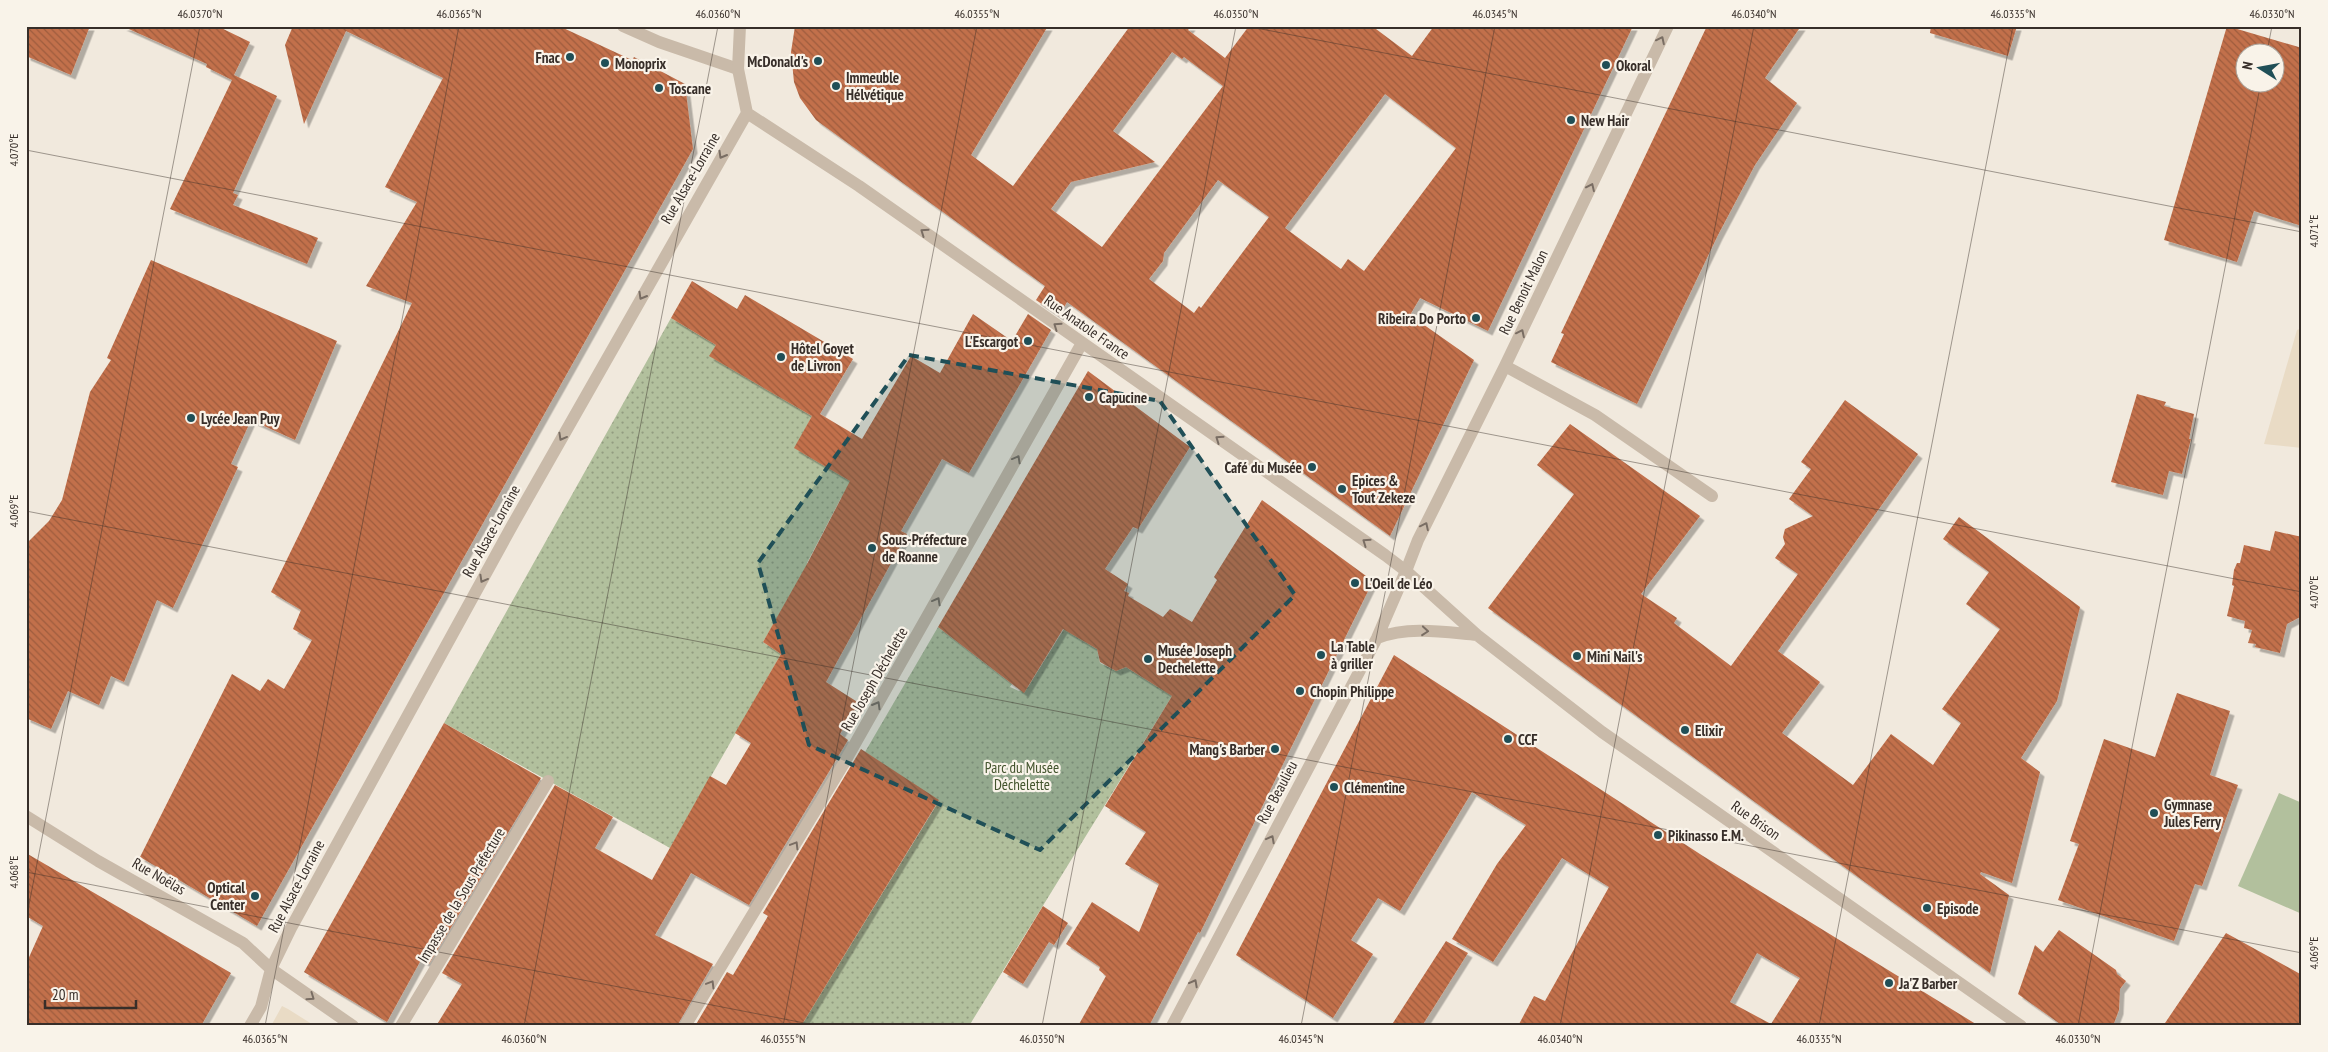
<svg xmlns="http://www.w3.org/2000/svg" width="2328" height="1052" font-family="'PT Sans Narrow',sans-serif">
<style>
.grass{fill:#b2c09d}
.park{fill:url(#park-dots)}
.plaza{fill:#e9dbc5}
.building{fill:url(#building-back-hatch);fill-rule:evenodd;filter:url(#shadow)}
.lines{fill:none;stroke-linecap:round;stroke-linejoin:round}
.pedestrian{stroke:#c9baa9;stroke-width:12}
.minor{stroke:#c9baa9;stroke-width:12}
.tertiary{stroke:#c9baa9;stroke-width:12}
.oneway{stroke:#796d63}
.marked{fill:#204f57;fill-opacity:0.2;stroke:#204f57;stroke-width:4;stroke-dasharray:10 6;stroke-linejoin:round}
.ticks{fill:none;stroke:#372e29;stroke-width:1;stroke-opacity:0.45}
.poi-dot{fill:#204f57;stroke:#f9f3e9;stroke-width:2}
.labels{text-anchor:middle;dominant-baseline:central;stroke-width:4.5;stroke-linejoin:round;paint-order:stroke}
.poi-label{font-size:15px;font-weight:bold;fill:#372e29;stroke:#f9f3e9;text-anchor:start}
.street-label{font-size:15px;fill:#372e29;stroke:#f9f3e9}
.park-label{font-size:15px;fill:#43542d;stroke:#f9f3e9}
.neatline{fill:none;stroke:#372e29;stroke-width:2}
.ticks-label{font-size:12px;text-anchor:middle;fill:#372e29}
</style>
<defs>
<pattern id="park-dots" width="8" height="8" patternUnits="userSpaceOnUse" patternTransform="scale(1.25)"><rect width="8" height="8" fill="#b2c09d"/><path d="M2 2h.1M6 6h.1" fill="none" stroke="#929c80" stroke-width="1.8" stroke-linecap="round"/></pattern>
<pattern id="building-back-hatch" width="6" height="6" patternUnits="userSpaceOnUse" patternTransform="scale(1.25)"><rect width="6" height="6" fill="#c2704b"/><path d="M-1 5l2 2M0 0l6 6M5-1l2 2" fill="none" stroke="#9e5c3e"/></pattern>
<filter id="shadow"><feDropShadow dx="4.5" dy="4.5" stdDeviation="0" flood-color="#0004"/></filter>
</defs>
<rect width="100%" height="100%" fill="#f1e9dd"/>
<path class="grass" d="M2279 793 2302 803V914L2238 886Z"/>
<path class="park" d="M671 318 716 345 710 356 812 416 795 448 861 487 841 498 807 563 825 574 787 601 763 642 781 654 670 848 444 723Z
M938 627 1012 684 1010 687 1019 691 1028 687 1064 629 1097 649 1100 663 1116 671 1126 667 1158 687 1160 686 1172 696 969 1026H801L939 801 865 752Z"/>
<path class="plaza" d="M2302 328V448L2264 444 2297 330Z
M282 1006 288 1009 315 1026H271Z"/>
<path class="building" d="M26 26H90L71 75 26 56Z
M122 26H217L250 42 234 75 277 96 233 193 238 195 233 205 318 238 307 264 170 209 232 80 206 67 207 64Z
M293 26H559L632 60 634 57 685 84 693 149 257 926 140 857 232 674 260 691 268 679 284 689 312 640 293 629 301 610 271 592 412 303 366 286 417 202 385 187 443 78 346 31 304 124 285 45Z
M795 26H1048L971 155 1013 186 1130 26H1191L1188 30 1225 58 1249 26H1372L1412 56 1434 26H1633L1488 331 1420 298 1410 315 1474 360 1390 536 1067 302 1059 316 1036 300 1045 286 816 120 800 98 794 82 791 52ZM1172 52 1182 59 1184 57 1223 86 1102 247 1051 209 1071 182 1155 162 1113 131ZM1385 94 1456 148 1364 271 1348 259 1341 269 1285 228ZM1218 180 1269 217 1201 308 1199 306 1194 313 1149 279 1163 261 1164 253Z
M1707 26H1801L1765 78 1797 103 1755 165 1718 235 1637 404 1551 362 1564 334 1561 333Z
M1931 26H2017L2008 56 1930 33Z
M2227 26 2302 48V226L2254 211 2237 262 2164 240ZM2246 52H2276V82H2246Z
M151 260 337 341 295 440 251 420 231 464 238 467 173 608 157 600 124 682 111 676 99 705 68 691 51 729 26 718V544L49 521 62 500 90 392 111 360 107 358Z
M692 281 737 309 745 295 853 359 820 414 862 439 911 356 940 373 973 314 1012 341 1028 314 1051 330 969 473 942 459 901 531 907 534 826 682 859 703 840 734 848 740 749 905 691 873 655 935 713 964 677 1026H436L462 984 442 973 555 785 613 817 595 848 652 880 710 776 726 785 751 743 735 733 781 654 763 642 807 564 850 481 794 448 812 416 709 356 716 345 671 318Z
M1088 371 1190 447 1138 529 1133 527 1105 569 1128 584 1124 591 1129 593 1128 596 1163 617 1170 609 1192 622 1217 580 1214 577 1262 500 1373 581 1200 933 1198 932 1149 1026H1078L1106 976 1099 970 1100 967 1066 944 1092 902 1139 932 1159 884 1125 864 1146 832 1105 806 1172 696 1126 667 1116 671 1100 662 1097 649 1063 629 1024 693 938 627Z
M2137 394 2166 402 2164 406 2194 414 2189 439H2191L2182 474 2169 471 2163 495 2111 482Z
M1845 400 1918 454 1778 651 1820 682 1782 733 1853 785 1891 734 1933 765 1961 723 1942 709 2000 629 1966 604 1989 572 1943 539 1959 517 2080 607 2057 701 2021 758 2040 772 2012 883 1981 872 1980 874 2009 895 1990 973 1488 608 1574 494 1537 465 1570 424 1700 516 1641 594 1677 618 1674 623 1731 666 1798 574 1775 558 1785 544 1783 537 1785 529 1813 516 1789 499 1811 469 1801 462Z
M2275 531 2302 537V616L2287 624 2280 653 2255 647 2256 644 2248 643 2252 630 2244 628 2245 621 2227 616 2234 586 2232 585 2234 570 2237 563H2240L2244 545 2270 551Z
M1394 655 1703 856 1979 1026H1518L1534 996 1545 1001 1609 887 1562 858 1493 962 1452 939 1497 864 1526 825 1472 792 1400 911 1378 898 1351 940 1373 954 1333 1018 1236 955ZM1757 953 1800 978 1771 1024 1730 1002Z
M2177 693 2230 711 2210 775 2238 785 2202 886 2195 884 2174 941 2058 900 2079 844 2070 841 2104 739 2155 757Z
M444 723 541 778 429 964 421 960 387 1022 304 972Z
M861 749 939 800 801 1026H695L727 972 733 975 754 940 768 916 763 913Z
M26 853 231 973 201 1026H26V964L43 926 26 916Z
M1043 906 1068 923 1054 945 1049 942 1023 984 1003 972Z
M2059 930 2116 970 2117 974 2126 981 2120 989 2119 1010 2113 1026H2063L2018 994 2035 945 2043 952Z
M2226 933 2302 975V1026H2163Z
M1446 941 1468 953 1422 1026H1391Z"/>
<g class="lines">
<path class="pedestrian" d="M623 26 659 42 738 69"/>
<path class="minor" d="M1505 366 1595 415 1712 496
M1406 571 1418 540 1505 366 1668 26
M271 969 353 1026
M401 1026 548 781
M685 1026 843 765 1082 343"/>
<path class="tertiary" d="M740 26 738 69 747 113
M747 113 859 186 1385 555 1406 571 1477 635 1602 732 2021 1026
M1377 638C1410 626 1443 632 1477 635
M26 816 98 861 243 943 271 969
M250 1026 261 1007 271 969 291 928 513 524 747 113
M1172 1026 1377 638 1406 571"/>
</g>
<defs><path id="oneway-chevron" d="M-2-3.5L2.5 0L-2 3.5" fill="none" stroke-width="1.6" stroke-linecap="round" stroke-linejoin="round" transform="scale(1.25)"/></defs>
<g class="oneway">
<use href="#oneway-chevron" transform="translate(1661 40) rotate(-64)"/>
<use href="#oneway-chevron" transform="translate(722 155) rotate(120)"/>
<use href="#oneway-chevron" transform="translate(1591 187) rotate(-65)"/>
<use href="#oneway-chevron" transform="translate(924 232) rotate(-145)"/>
<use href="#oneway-chevron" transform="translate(642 296) rotate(120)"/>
<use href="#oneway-chevron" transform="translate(1057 326) rotate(-145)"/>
<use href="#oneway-chevron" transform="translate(1521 333) rotate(-64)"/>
<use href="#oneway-chevron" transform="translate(562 437) rotate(119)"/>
<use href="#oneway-chevron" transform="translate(1219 439) rotate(-145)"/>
<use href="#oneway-chevron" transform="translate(1017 459) rotate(-61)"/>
<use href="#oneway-chevron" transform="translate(1425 526) rotate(-64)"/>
<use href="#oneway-chevron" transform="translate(1366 542) rotate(-145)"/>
<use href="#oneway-chevron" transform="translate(483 579) rotate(119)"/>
<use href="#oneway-chevron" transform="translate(937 601) rotate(-61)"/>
<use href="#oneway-chevron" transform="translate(1425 631) rotate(5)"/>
<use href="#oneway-chevron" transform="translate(877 705) rotate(-60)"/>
<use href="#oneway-chevron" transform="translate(1271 839) rotate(-62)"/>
<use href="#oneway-chevron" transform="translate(795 845) rotate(-59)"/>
<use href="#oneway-chevron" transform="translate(1194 983) rotate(-62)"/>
<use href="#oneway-chevron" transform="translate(711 984) rotate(-59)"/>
<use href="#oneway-chevron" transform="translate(311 997) rotate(35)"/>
</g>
<path class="marked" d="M909 355 1160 401 1295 595 1040 850 809 745 758 563Z"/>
<path class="ticks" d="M1246 26 2302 232M2267 52 2272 26M26 150 2302 592M26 511 2302 953M26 872 820 1026M26 920 200 26M265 1026 459 26M524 1026 718 26M783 1026 977 26M1042 1026 1236 26M1301 1026 1495 26M1560 1026 1754 26M1819 1026 2013 26M2078 1026 2261 82"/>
<g class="poi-dot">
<circle cx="570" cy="57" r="5"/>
<circle cx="818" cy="61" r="5"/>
<circle cx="605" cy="63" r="5"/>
<circle cx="1606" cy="65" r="5"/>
<circle cx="836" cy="86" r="5"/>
<circle cx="659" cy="88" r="5"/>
<circle cx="1571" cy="120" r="5"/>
<circle cx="1476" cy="318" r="5"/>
<circle cx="1028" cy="341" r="5"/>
<circle cx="781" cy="357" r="5"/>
<circle cx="1089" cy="397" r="5"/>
<circle cx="191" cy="418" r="5"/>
<circle cx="1312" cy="467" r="5"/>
<circle cx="1342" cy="489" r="5"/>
<circle cx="872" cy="548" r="5"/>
<circle cx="1355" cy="583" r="5"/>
<circle cx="1321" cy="655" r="5"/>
<circle cx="1577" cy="656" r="5"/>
<circle cx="1148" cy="659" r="5"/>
<circle cx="1300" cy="691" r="5"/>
<circle cx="1685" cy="730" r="5"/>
<circle cx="1508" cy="739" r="5"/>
<circle cx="1275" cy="749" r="5"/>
<circle cx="1334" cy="787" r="5"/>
<circle cx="2154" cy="813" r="5"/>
<circle cx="1658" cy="835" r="5"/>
<circle cx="255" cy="896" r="5"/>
<circle cx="1927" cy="908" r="5"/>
<circle cx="1889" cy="983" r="5"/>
</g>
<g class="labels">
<g class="poi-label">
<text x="560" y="57" text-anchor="end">Fnac</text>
<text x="808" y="61" text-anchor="end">McDonald's</text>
<text x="615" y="63">Monoprix</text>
<text x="1616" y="65">Okoral</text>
<text x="846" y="77">Immeuble<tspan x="846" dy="17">Hélvétique</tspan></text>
<text x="669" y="88">Toscane</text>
<text x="1581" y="120">New Hair</text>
<text x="1466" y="318" text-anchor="end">Ribeira Do Porto</text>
<text x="1018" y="341" text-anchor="end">L'Escargot</text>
<text x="791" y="348">Hôtel Goyet<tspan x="791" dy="17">de Livron</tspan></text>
<text x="1099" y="397">Capucine</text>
<text x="201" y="418">Lycée Jean Puy</text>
<text x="1302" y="467" text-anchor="end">Café du Musée</text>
<text x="1352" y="480">Epices &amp;<tspan x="1352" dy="17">Tout Zekeze</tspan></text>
<text x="882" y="539">Sous-Préfecture<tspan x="882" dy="17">de Roanne</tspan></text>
<text x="1365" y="583">L'Oeil de Léo</text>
<text x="1331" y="646">La Table<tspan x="1331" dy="17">à griller</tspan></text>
<text x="1158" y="650">Musée Joseph<tspan x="1158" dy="17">Dechelette</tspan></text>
<text x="1587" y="656">Mini Nail's</text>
<text x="1310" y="691">Chopin Philippe</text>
<text x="1695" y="730">Elixir</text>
<text x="1518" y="739">CCF</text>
<text x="1265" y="749" text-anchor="end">Mang's Barber</text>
<text x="1344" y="787">Clémentine</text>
<text x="2164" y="804">Gymnase<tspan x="2164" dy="17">Jules Ferry</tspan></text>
<text x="1668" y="835">Pikinasso E.M.</text>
<text x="245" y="887" text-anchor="end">Optical<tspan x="245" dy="17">Center</tspan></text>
<text x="1937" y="908">Episode</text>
<text x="1899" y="983">Ja'Z Barber</text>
</g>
<g class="street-label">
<text transform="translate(690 178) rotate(-60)">Rue Alsace-Lorraine</text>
<text transform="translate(1523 292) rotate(-64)">Rue Benoit Malon</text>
<text transform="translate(1087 327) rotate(35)">Rue Anatole France</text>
<text transform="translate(491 531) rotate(-61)">Rue Alsace-Lorraine</text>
<text transform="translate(874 679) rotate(-60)">Rue Joseph Déchelette</text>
<text transform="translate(1277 792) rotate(-62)">Rue Beaulieu</text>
<text transform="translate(1756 820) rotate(35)">Rue Brison</text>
<text transform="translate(159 876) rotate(30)">Rue Noëlas</text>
<text transform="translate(296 886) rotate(-62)">Rue Alsace-Lorraine</text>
<text transform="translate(461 895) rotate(-59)">Impasse de la Sous Préfecture</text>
</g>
<g class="park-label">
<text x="1022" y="767">Parc du Musée<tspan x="1022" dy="17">Déchelette</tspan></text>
</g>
</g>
<rect width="2328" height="1052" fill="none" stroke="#f9f3e9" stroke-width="55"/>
<g transform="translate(2260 68) rotate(281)"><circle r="24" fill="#f9f3e9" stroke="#aba49c"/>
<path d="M0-4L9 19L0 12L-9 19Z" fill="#204f57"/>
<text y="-8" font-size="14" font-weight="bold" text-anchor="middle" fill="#372e29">N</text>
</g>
<path d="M45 1000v8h91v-8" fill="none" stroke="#372e29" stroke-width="2.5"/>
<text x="52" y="1000" font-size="15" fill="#372e29" stroke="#f9f3e9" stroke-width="4" paint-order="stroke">20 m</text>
<rect x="28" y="28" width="2272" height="996" class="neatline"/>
<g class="ticks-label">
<text x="200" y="18">46.0370°N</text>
<text x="459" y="18">46.0365°N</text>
<text x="718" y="18">46.0360°N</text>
<text x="977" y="18">46.0355°N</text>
<text x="1236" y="18">46.0350°N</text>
<text x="1495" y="18">46.0345°N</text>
<text x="1754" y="18">46.0340°N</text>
<text x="2013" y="18">46.0335°N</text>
<text x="2272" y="18">46.0330°N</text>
<text transform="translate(14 150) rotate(-90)" y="4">4.070°E</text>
<text transform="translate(2314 231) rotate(-90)" y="4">4.071°E</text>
<text transform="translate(14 511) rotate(-90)" y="4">4.069°E</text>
<text transform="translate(2314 592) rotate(-90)" y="4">4.070°E</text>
<text transform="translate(14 872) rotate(-90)" y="4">4.068°E</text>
<text transform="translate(2314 953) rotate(-90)" y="4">4.069°E</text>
<text x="265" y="1043">46.0365°N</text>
<text x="524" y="1043">46.0360°N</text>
<text x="783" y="1043">46.0355°N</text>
<text x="1042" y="1043">46.0350°N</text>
<text x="1301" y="1043">46.0345°N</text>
<text x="1560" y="1043">46.0340°N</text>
<text x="1819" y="1043">46.0335°N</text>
<text x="2078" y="1043">46.0330°N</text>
</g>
</svg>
